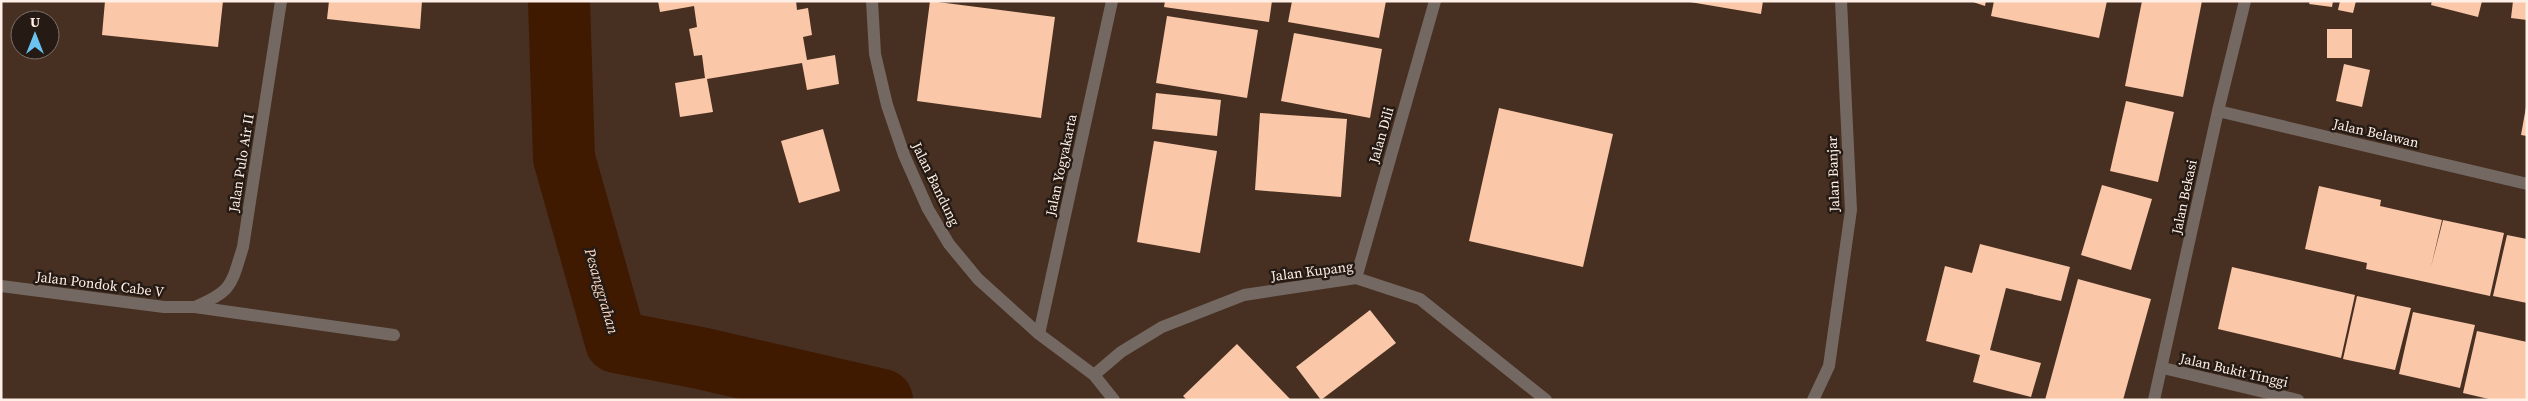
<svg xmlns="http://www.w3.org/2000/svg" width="2528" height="401" font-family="'Source Serif 4',serif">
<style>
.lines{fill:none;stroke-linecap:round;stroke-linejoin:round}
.river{stroke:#3f1900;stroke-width:62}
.building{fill:#fac7a8}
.minor{stroke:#746962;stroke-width:12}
.labels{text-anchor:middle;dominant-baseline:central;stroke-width:5;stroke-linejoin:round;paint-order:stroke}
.street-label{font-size:14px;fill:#ffefe6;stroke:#251b14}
.water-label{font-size:15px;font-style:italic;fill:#f9d7c2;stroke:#251b14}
</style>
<rect width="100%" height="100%" fill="#473022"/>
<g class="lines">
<path class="river" d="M559 1 564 158 616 342 700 358 882 400"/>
</g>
<path class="building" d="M105 1H223L218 47 102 35Z
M329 1H422L420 29 327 19Z
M658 1H796L797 10 808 8 812 35 803 37 807 60 835 55 839 84 807 90 802 63 707 79 713 112 680 117 675 83 705 78 702 55 694 56 689 29 697 27 694 6 660 12Z
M930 1 1055 17 1041 118 917 101Z
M1165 1H1272L1269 22 1164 7Z
M1292 1H1386L1379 38 1288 22Z
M1684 1H1763L1761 14Z
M1970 1H1986L1985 6Z
M1994 1H2107L2099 38 1991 16Z
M2142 1H2202L2183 97 2125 86Z
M2310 1H2333L2332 7 2309 4Z
M2340 1H2356L2353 13 2338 10Z
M2432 1H2482L2478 17 2431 5Z
M2513 1H2527V20L2511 18Z
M1167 16 1258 30 1247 98 1156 83Z
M2327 29H2352V58H2327Z
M1294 33 1382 49 1370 118 1281 101Z
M2344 64 2370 70 2362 107 2336 101Z
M1156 93 1221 100 1217 136 1152 129Z
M2126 101 2174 112 2158 182 2110 171Z
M2526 107H2527V136L2521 135Z
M1499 108 1613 134 1583 267 1469 241Z
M1260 113 1347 119 1341 197 1255 190Z
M823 129 840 191 799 203 781 141Z
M1154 141 1217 151 1200 253 1137 242Z
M2102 185 2152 199 2131 270 2081 255Z
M2319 186 2381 200 2380 206 2442 220 2431 267 2443 220 2504 233 2490 296 2366 269 2367 263 2305 249Z
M2507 235 2527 239V303L2493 296Z
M1980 244 2070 267 2061 301 2006 288 1990 350 2041 363 2031 397 1973 382 1980 355 1926 341 1945 266 1972 273Z
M2232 267 2355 295 2341 358 2218 329Z
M2078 279 2151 299 2123 400H2045Z
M2357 296 2411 308 2395 370 2343 359Z
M1370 310 1396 343 1321 400 1296 367Z
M2413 312 2475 325 2460 388 2399 374Z
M2477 331 2527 342 2526 400H2493L2463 393Z
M1237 344 1291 400H1187L1183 396Z"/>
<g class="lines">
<path class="minor" d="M872 1 875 54 887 105 904 155 928 209 949 244 978 279 1039 334 1094 375 1114 400
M2218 111 2527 184
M1356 278 1435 1
M1 286 164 307H195L394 335
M195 307C233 291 231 285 243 247L281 1
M1039 334 1112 1
M2163 368 2298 400
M1094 375 1121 352 1162 327 1244 295 1356 278 1420 299 1546 400
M1813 400 1829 366 1851 210 1841 1
M2154 400 2218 111 2245 1"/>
</g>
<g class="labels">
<g class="street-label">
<text transform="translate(2376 133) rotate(13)">Jalan Belawan</text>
<text transform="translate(1381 135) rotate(-74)">Jalan Dili</text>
<text transform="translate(241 163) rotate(-81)">Jalan Pulo Air II</text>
<text transform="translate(1061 165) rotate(-78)">Jalan Yogyakarta</text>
<text transform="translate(1833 174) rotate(-92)">Jalan Banjar</text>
<text transform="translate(936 184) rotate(64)">Jalan Bandung</text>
<text transform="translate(2184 197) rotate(-78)">Jalan Bekasi</text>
<text transform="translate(1312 271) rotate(-7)">Jalan Kupang</text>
<text transform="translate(100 284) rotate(7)">Jalan Pondok Cabe V</text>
<text transform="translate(2234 370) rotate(13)">Jalan Bukit Tinggi</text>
</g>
<g class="water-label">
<text transform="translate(602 291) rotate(74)">Pesanggrahan</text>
</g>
</g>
<rect width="2528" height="401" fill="none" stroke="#ffefe6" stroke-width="5"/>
<g transform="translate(35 35)"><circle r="24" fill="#251b14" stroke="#7c7068"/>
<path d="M0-4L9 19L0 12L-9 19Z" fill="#6bc3f2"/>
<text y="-8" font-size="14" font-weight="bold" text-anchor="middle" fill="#ffefe6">U</text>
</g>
</svg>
